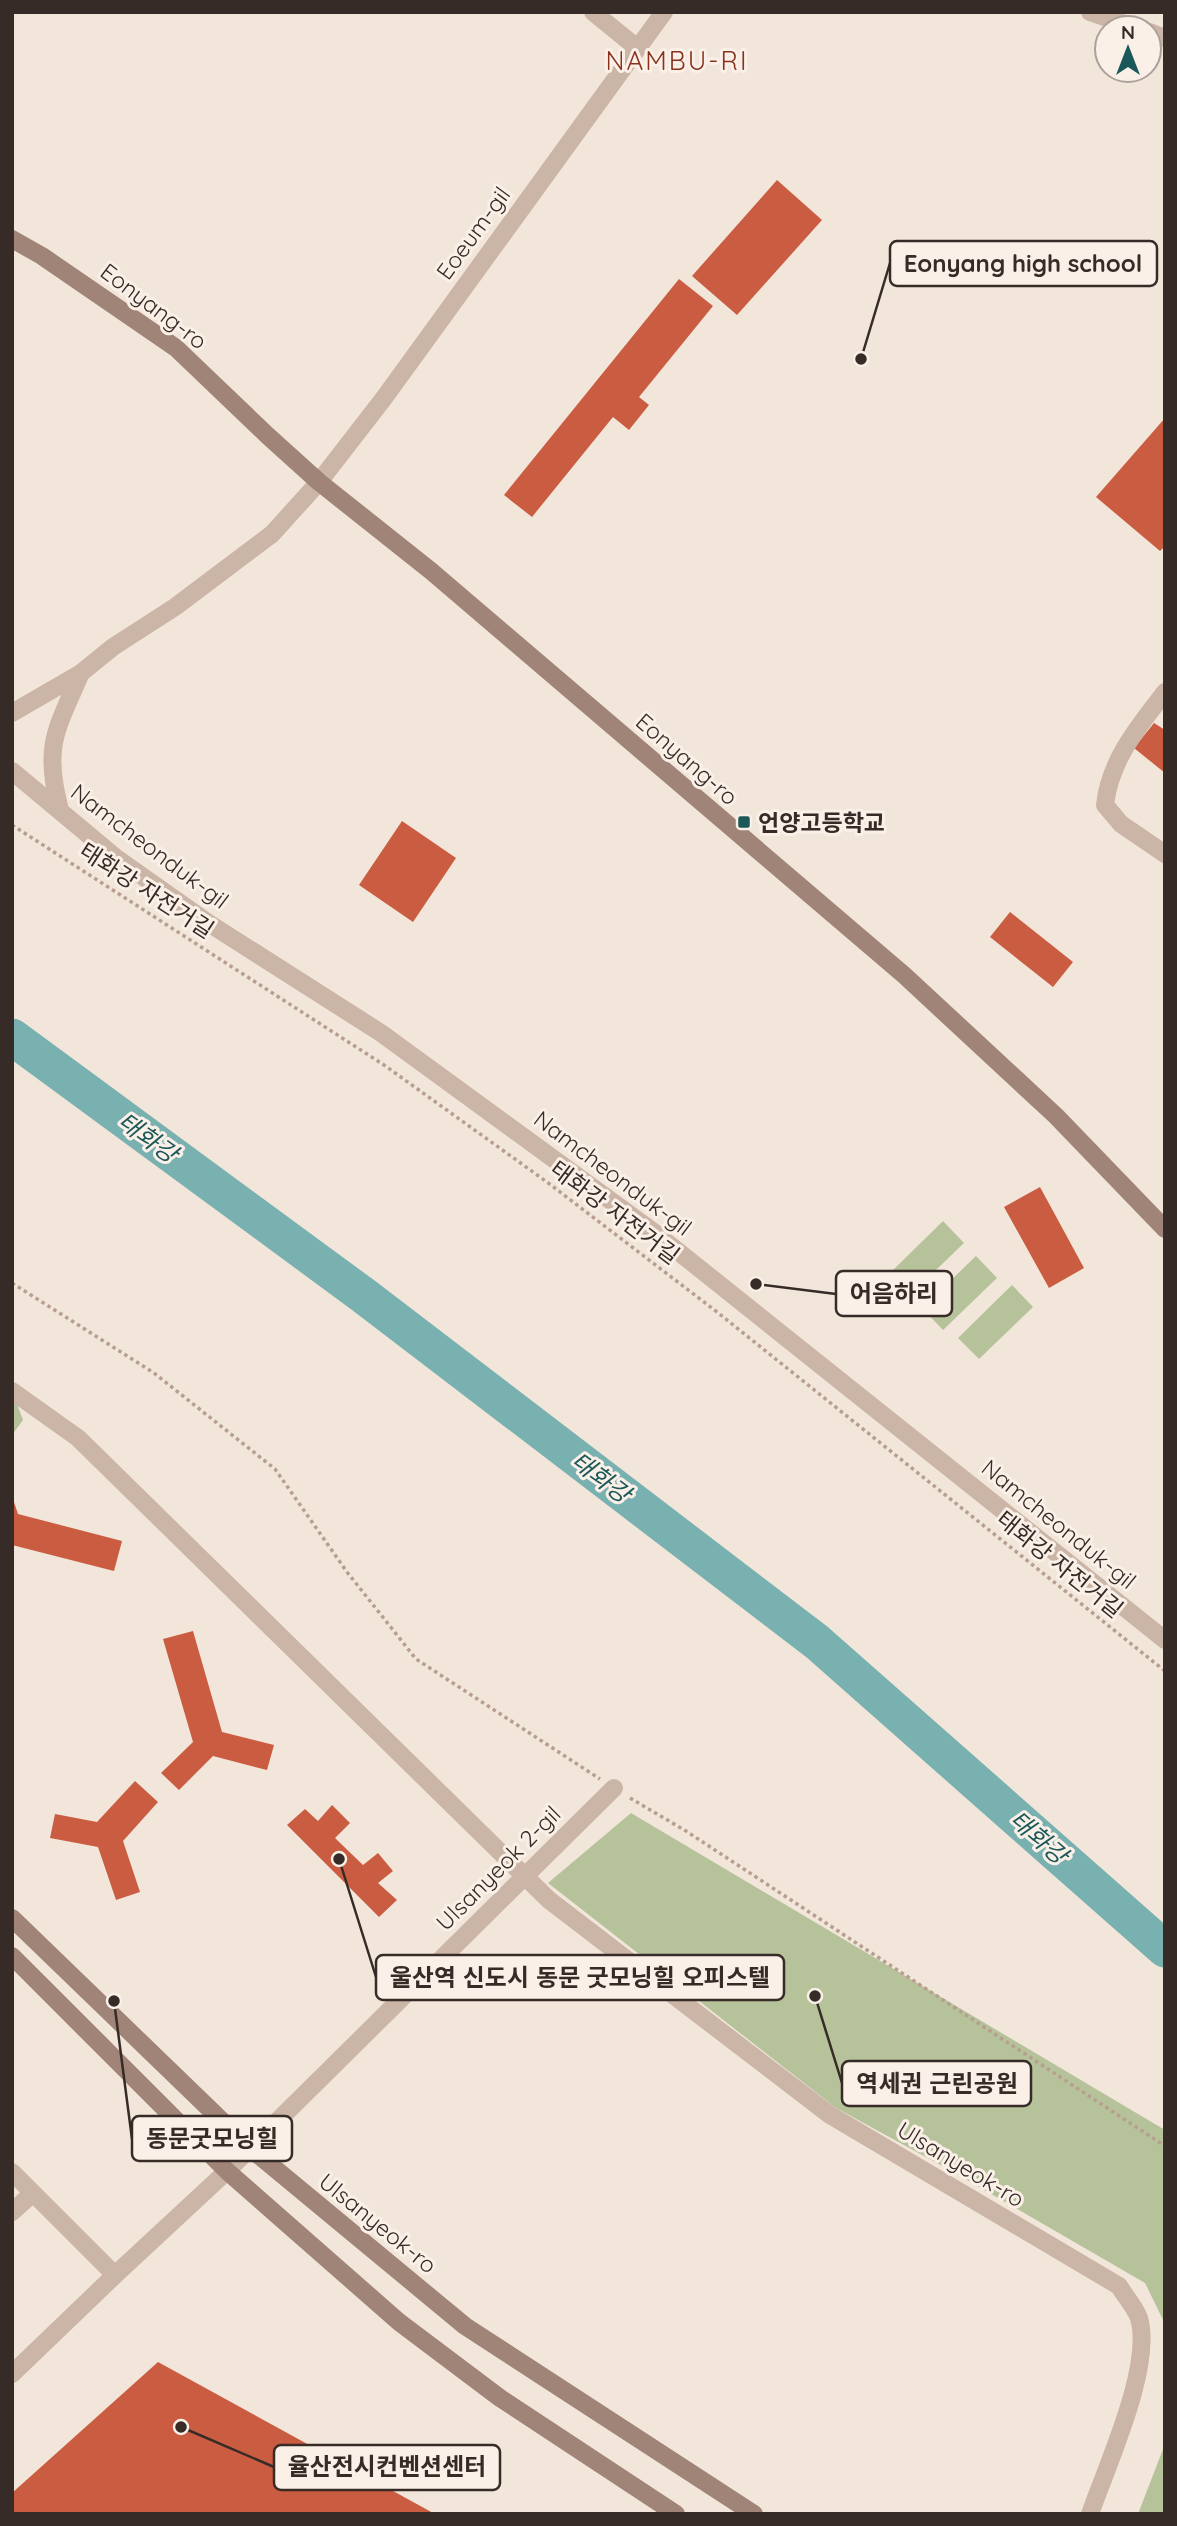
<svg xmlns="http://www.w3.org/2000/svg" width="1177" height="2526" font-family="Quicksand,'Noto Sans KR',sans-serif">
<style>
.green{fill:#b6c29a}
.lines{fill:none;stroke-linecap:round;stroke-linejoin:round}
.river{stroke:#79b0b0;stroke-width:37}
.building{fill:#ca5c41}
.path{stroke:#b79f90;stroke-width:3.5;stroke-dasharray:3.5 3.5;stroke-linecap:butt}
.minor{stroke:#cbb5a6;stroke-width:18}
.tertiary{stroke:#cbb5a6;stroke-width:18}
.secondary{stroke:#9f8477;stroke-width:18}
.poi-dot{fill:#1b585a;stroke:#faf0e7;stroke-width:2.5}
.labels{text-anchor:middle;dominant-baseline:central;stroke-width:6;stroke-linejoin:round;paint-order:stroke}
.street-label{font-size:23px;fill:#372b27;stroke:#faf0e7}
.poi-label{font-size:23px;font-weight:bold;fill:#372b27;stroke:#faf0e7;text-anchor:start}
.water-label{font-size:24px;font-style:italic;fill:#1b585a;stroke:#faf0e7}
.quarter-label{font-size:26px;letter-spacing:2px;fill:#88321e;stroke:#faf0e7}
.leader{fill:none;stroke:#372b27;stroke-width:2.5}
.callout-dot{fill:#372b27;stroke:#faf0e7;stroke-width:2.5}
.callout{fill:#faf0e7;stroke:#372b27;stroke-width:2.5}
.callout-label{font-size:24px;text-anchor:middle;font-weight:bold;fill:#372b27}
</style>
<rect width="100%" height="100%" fill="#f2e6db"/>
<path class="green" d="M943 1221 964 1243 910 1295 889 1274Z
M976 1256 997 1278 943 1330 922 1308Z
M1012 1285 1033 1307 979 1359 958 1338Z
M12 1391 23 1420 12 1435Z
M631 1813 1165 2130V2324L1145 2283 948 2169 836 2108 548 1883Z
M1165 2444V2514H1138Z"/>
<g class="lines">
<path class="river" d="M12 1037 363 1295 817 1642 1165 1949"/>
</g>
<path class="building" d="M777 180 822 220 737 315 692 276Z
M679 279 713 306 639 397 649 405 629 430 613 417 532 517 504 495Z
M1165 418V546L1160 551 1096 497Z
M1154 723 1165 730V773L1134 748Z
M402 821 456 858 413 922 359 885Z
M1010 912 1073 962 1053 987 990 937Z
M1040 1187 1084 1268 1049 1288 1004 1207Z
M12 1496 18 1514 122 1541 114 1571 12 1545Z
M193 1631 222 1732 274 1745 267 1770 213 1756 179 1790 161 1773 193 1742 163 1639Z
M135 1781 158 1802 123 1841 140 1892 116 1900 98 1847 50 1838 55 1814 97 1822Z
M332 1805 350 1823 335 1838 363 1865 378 1853 393 1871 378 1883 397 1900 379 1917 287 1825 305 1809 318 1821Z
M158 2362 435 2514H12V2493Z"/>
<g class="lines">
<path class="path" d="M12 825 384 1065 547 1182 717 1312 1165 1671
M12 1283 154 1373 275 1469 347 1572 416 1659 600 1779
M630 1798 686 1831 1165 2146"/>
<path class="minor" d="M593 12 636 47
M1090 12 1136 28
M1149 32 1165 38
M1165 692C1138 727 1110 760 1105 805L1121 824 1165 854
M12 713 81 673 113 647 175 607 272 534 319 482 384 398 664 12
M12 771 115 857 210 924 381 1033 655 1233 1165 1640
M60 810C43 746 56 730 81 673
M12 2172 115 2275
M12 2212 33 2193"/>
<path class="tertiary" d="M12 1391 78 1438 549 1900 830 2115 1119 2286C1125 2296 1135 2307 1139 2318 1153 2367 1107 2465 1090 2514
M12 2374 115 2275 227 2171 614 1788"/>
<path class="secondary" d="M12 239 42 256 176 348 268 436 319 482 431 571 904 975 1056 1116 1165 1229
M12 1918 250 2148 465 2326 754 2514
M12 1956 227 2171 399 2322 500 2398 676 2514"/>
</g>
<rect class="poi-dot" x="737" y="815" width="14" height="14" rx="3.5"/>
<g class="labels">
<g class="street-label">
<text transform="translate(473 233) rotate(-54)">Eoeum-gil</text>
<text transform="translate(154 306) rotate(37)">Eonyang-ro</text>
<text transform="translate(687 759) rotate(41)">Eonyang-ro</text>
<text transform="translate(150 846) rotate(37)">Namcheonduk-gil</text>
<text transform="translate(147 890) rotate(33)">태화강 자전거길</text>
<text transform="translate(613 1173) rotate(37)">Namcheonduk-gil</text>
<text transform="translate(615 1212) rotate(37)">태화강 자전거길</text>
<text transform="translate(1059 1524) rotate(39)">Namcheonduk-gil</text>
<text transform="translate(1060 1564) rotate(39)">태화강 자전거길</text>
<text transform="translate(498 1868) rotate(-45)">Ulsanyeok 2-gil</text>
<text transform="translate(961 2164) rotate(31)">Ulsanyeok-ro</text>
<text transform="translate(378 2223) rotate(39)">Ulsanyeok-ro</text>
</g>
<g class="poi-label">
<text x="758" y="822">언양고등학교</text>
</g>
<g class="water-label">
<text transform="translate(148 1137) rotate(36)">태화강</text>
<text transform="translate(601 1477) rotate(37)">태화강</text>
<text transform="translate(1039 1837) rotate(41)">태화강</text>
</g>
<g class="quarter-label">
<text x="677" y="60">NAMBU-RI</text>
</g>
</g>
<path class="leader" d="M861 359L890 263M756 1284L836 1294M339 1859L376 1977M815 1996L842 2083M114 2001L132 2139M181 2427L274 2467"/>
<g class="callout-dot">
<circle cx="861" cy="359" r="7"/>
<circle cx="756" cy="1284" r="7"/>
<circle cx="339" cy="1859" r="7"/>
<circle cx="815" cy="1996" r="7"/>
<circle cx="114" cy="2001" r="7"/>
<circle cx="181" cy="2427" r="7"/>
</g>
<g class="callout">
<rect x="890" y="241" width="267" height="45" rx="7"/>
<rect x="836" y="1271" width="116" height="45" rx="7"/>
<rect x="376" y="1955" width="408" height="45" rx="7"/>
<rect x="842" y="2061" width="189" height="45" rx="7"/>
<rect x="132" y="2116" width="160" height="45" rx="7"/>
<rect x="274" y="2445" width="226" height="45" rx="7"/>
</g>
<g class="callout-label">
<text x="1023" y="272">Eonyang high school</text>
<text x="894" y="1302">어음하리</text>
<text x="580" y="1986">울산역 신도시 동문 굿모닝힐 오피스텔</text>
<text x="937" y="2092">역세권 근린공원</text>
<text x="212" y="2147">동문굿모닝힐</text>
<text x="387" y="2475">율산전시컨벤션센터</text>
</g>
<rect width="1177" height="2526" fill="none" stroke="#372b27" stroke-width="28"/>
<g transform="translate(1128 49)"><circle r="33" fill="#faf0e7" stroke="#aca19a" stroke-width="2"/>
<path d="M0-5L12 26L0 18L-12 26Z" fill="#1b585a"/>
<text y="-10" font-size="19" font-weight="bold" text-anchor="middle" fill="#372b27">N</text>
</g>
</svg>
